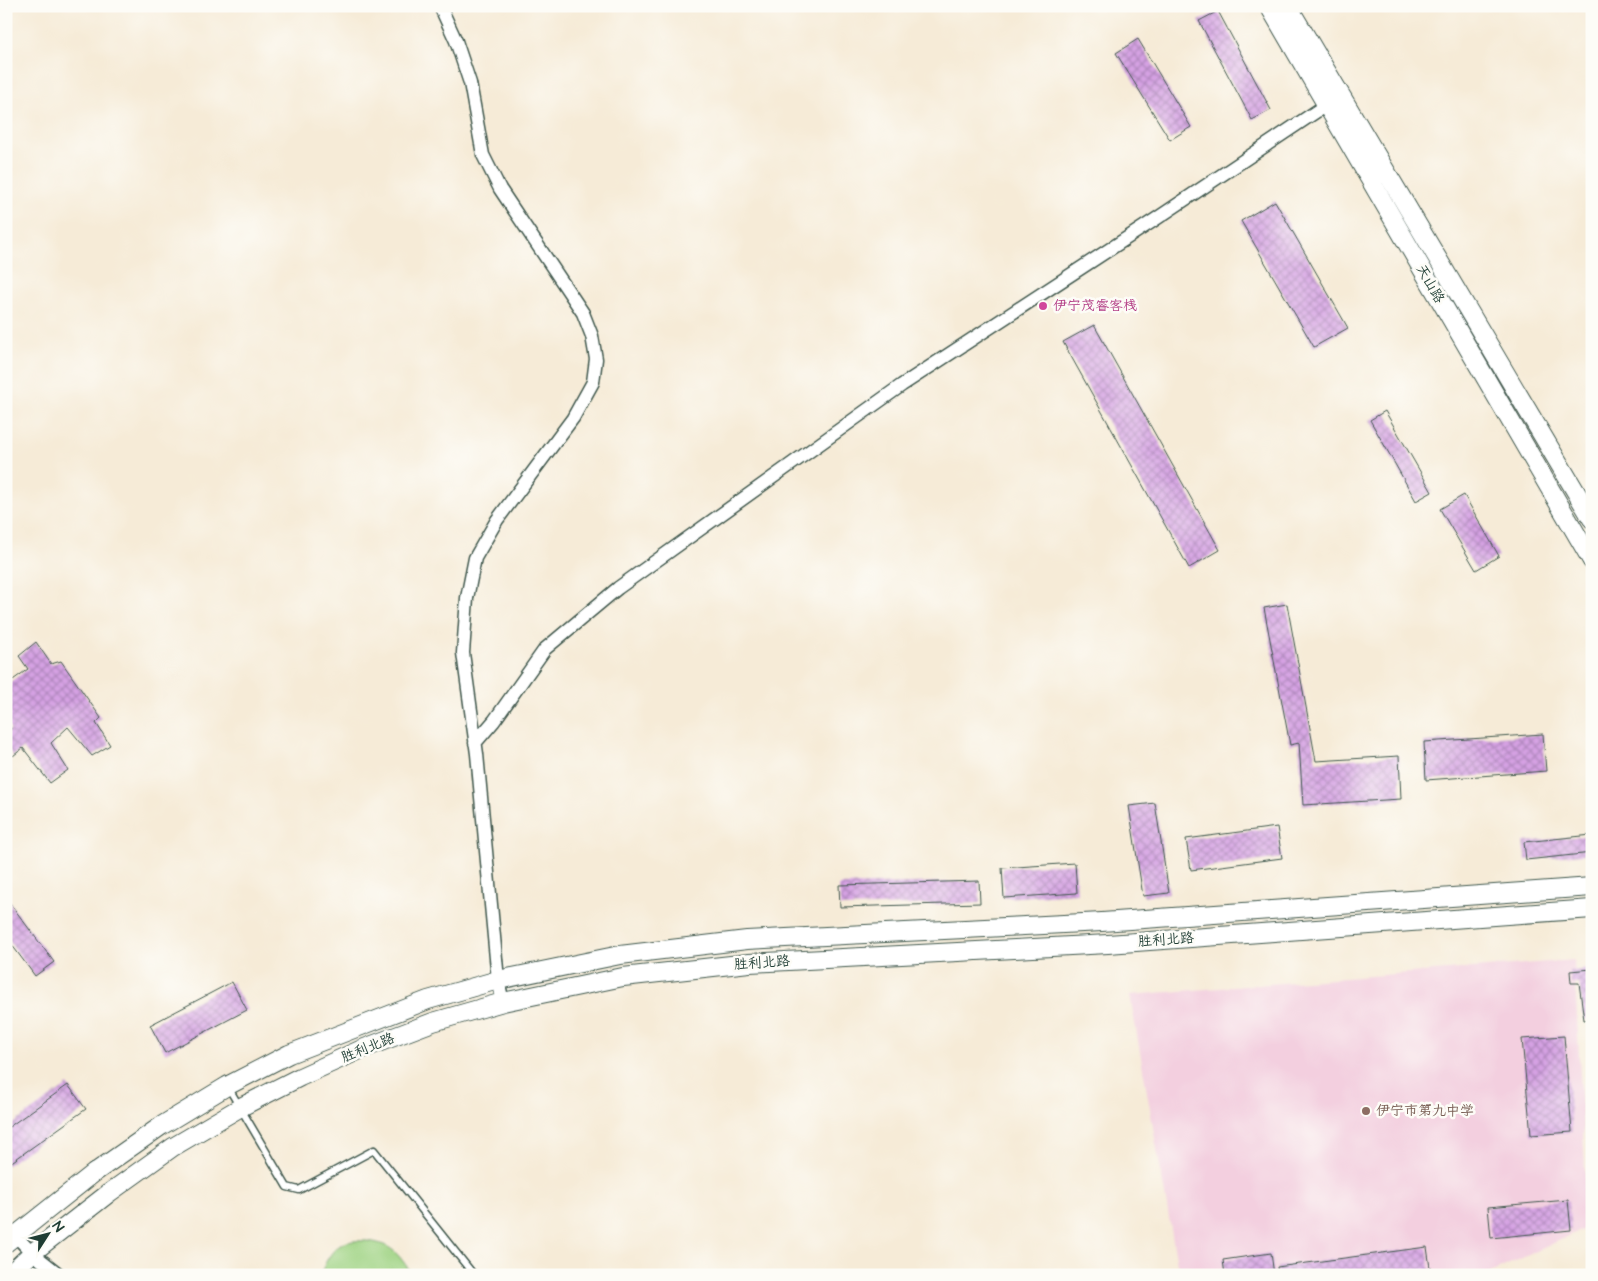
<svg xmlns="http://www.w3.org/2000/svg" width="1598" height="1281" font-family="'Architects Daughter','LXGW WenKai TC',sans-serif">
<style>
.built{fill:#f3cfdf}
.grass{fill:#9fd383;stroke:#5f885c}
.building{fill:url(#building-cross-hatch)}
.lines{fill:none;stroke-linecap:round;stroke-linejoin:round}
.lane-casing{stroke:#3f574c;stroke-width:9}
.street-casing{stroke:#3f574c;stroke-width:15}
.secondary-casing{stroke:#3f574c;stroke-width:20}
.lane{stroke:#fff;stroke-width:6}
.street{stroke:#fff;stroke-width:12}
.secondary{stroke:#fff;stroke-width:18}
.hotel-dot{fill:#d1479c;stroke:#fdfcf7;stroke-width:2}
.education-dot{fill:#8d6e63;stroke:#fdfcf7;stroke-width:2}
.labels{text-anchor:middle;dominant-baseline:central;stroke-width:5;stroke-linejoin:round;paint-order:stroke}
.street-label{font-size:14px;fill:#1f3d34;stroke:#fdfcf7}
.hotel-label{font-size:14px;fill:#b23c85;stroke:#fdfcf7;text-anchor:start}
.education-label{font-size:14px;fill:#785e54;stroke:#fdfcf7;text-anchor:start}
</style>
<defs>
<pattern id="building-cross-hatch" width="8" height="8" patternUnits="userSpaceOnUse" patternTransform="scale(1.25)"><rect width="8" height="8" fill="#d5a1e3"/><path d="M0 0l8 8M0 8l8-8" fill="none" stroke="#ac84b9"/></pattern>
</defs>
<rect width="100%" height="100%" fill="#fdfcf7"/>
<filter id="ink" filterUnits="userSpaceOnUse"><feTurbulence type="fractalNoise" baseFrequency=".02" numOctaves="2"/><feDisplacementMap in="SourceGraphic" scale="10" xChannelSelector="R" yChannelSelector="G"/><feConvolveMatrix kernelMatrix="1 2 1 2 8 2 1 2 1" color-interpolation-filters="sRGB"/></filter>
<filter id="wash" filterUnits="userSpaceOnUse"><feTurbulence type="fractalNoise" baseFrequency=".0096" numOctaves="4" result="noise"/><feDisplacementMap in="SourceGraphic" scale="20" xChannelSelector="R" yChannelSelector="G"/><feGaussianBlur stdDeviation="1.12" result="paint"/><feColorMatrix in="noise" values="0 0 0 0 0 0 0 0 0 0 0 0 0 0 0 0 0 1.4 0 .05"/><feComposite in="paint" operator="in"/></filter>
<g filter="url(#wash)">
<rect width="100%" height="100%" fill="#f6ebd7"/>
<path class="built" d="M1574 960 1588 1227 1486 1275H1179L1130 995Z"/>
<path class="grass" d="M368 1241C395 1245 398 1255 413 1275H321C324 1262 334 1245 348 1242 354 1240 362 1241 368 1241Z"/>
<g id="blocks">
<path class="building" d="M1218 11 1271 110 1252 120 1199 21Z
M1138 39 1191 127 1170 140 1116 53Z
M1275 201 1348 328 1314 347 1241 221Z
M1094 325 1220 550 1189 568 1063 342Z
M1385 411 1432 492 1416 501 1370 420Z
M1464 495 1499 556 1476 570 1440 509Z
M1287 604 1316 761 1399 756 1401 799 1303 805 1299 743 1290 745 1264 608Z
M36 642 51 664 61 661 101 718 96 723 110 745 92 756 68 727 51 743 68 770 50 783 23 748 13 756 6 748V732L11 729 6 721V685L28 669 19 656Z
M1543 734 1546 771 1426 780 1424 742Z
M1155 803 1169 893 1143 896 1129 806Z
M1277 827 1282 858 1191 870 1186 839Z
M1592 835V853L1526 860 1524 842Z
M1075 863 1077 893 1004 898 1002 868Z
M979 881 980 903 840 907 839 885Z
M6 898 54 962 35 976 6 937Z
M1592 969V1019L1584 1020 1579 983H1571L1570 971Z
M232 982 247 1010 165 1053 150 1025Z
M1564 1036 1572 1132 1531 1135 1522 1039Z
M68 1085 86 1109 6 1166V1129Z
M1568 1200 1571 1230 1491 1238 1488 1207Z
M1427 1247 1431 1275H1278L1277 1267Z
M1271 1253 1274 1275H1225L1223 1260Z"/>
</g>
</g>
<g filter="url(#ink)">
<use href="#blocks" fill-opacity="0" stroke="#3f574c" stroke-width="1"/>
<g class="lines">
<g class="lane-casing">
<path id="lane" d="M228 1087 287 1187 299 1190 374 1150 474 1275"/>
</g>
<g class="street-casing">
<path id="street" d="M440 6 456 41 470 83 483 155 500 189 583 313 592 336 596 359 593 382 573 418 497 520 475 558 467 598 463 653 477 754 498 980 503 1002
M475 743 494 721 545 649 618 588 902 385 1156 219 1332 101
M15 1235 32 1253 60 1275"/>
</g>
<g class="secondary-casing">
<path id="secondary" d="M1269 6 1592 561
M1288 6 1592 519
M6 1243 94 1173 161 1126 227 1086 289 1054 356 1028 428 1000 498 980 620 955 747 940 1102 922 1592 887
M9 1275 32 1253 109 1193 173 1147 241 1107 300 1077 362 1049 433 1022 503 1002 623 977 749 963 1108 944 1592 909"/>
</g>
<use href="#lane" class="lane"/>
<use href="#street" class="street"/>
<use href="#secondary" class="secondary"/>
</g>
</g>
<circle class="hotel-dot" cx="1043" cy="306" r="5"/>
<circle class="education-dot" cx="1366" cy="1111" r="5"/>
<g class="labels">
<g class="street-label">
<text transform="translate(1430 284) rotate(60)">天山路</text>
<text transform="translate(1166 940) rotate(-4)">胜利北路</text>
<text transform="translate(762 963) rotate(-4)">胜利北路</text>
<text transform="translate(368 1048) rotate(-22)">胜利北路</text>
</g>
<g class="hotel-label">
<text x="1053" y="306">伊宁茂睿客栈</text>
</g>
<g class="education-label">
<text x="1376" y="1111">伊宁市第九中学</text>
</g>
</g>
<rect width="1598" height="1281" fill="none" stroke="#fdfcf7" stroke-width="25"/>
<g transform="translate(48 1234) rotate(54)" stroke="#fdfcf7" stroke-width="4" paint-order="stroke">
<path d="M0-4L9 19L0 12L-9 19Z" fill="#1f3d34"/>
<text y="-8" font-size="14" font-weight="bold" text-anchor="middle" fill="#1f3d34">N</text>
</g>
</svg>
